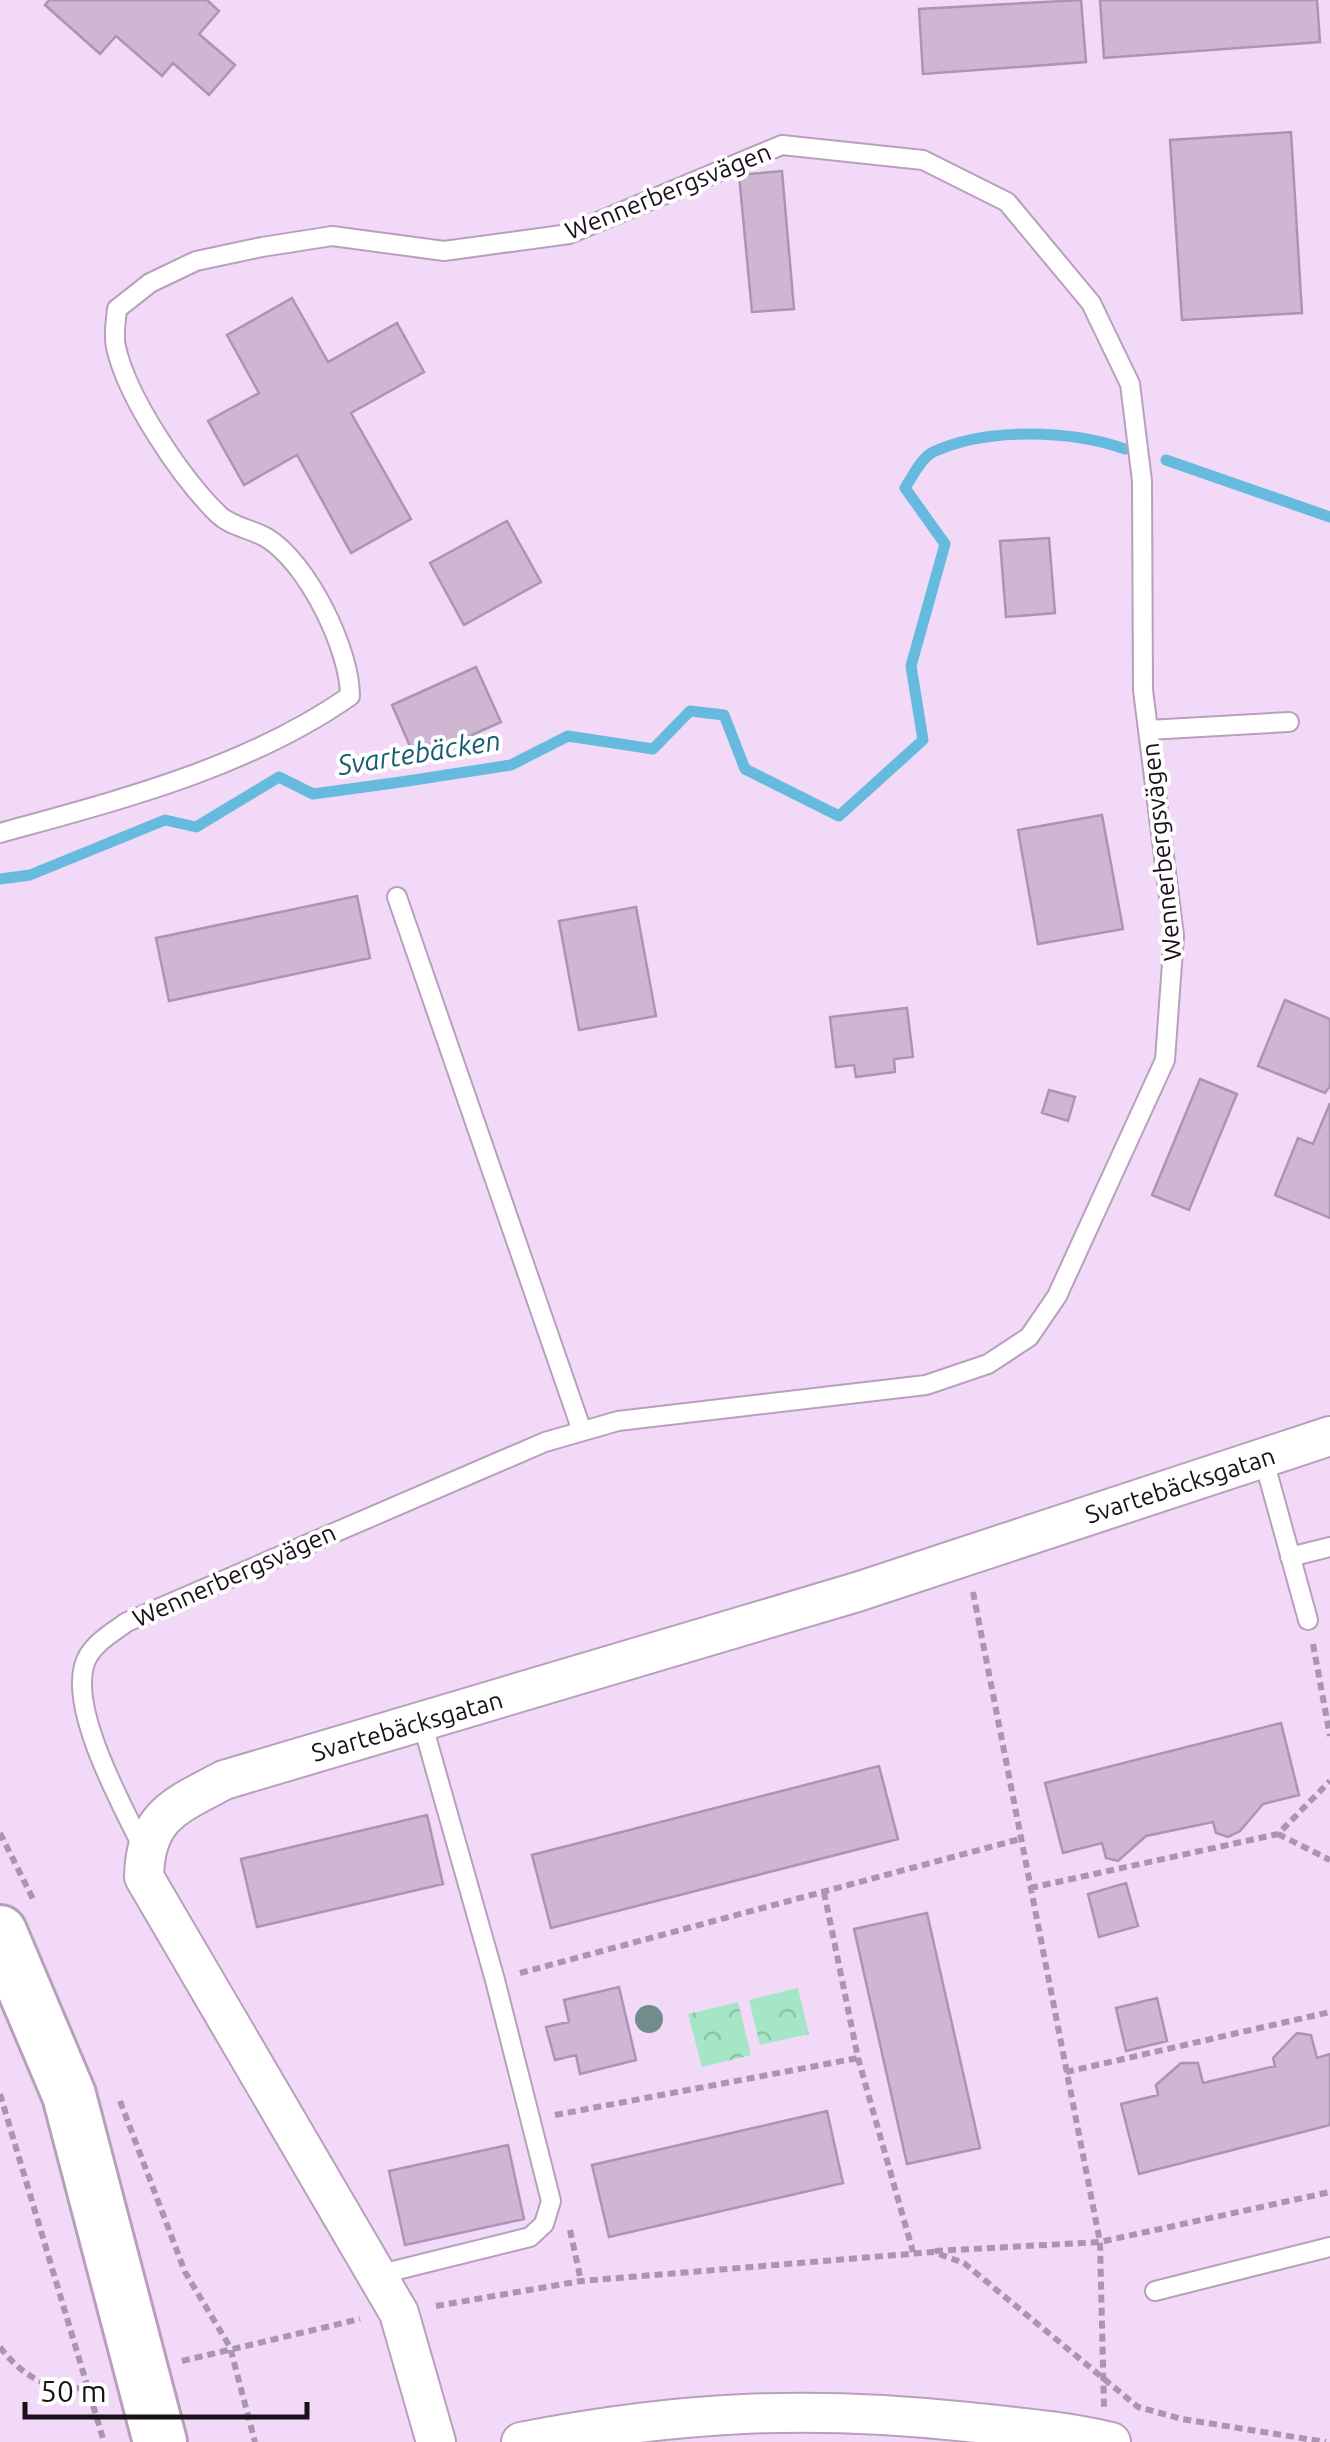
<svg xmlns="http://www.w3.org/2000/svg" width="1330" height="2442" font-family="Ubuntu,sans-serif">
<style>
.park{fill:url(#park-crowns)}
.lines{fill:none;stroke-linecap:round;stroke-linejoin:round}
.stream{stroke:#65badd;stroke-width:11}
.building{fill:#cfb7d4;stroke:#ac95b1;stroke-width:2.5}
.service-casing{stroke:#b8a0bd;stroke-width:22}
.minor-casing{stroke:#b8a0bd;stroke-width:42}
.secondary-casing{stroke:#b8a0bd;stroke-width:58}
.path{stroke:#aa96ae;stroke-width:6;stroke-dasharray:8 5;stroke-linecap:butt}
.service{stroke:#fff;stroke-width:18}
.minor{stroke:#fff;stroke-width:38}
.secondary{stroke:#fff;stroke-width:52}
.tree{fill:#728c8c}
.labels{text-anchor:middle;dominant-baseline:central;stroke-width:8;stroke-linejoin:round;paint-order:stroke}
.street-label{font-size:25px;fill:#19101a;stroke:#fff}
.water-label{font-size:28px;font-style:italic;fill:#185c74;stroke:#fff}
</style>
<defs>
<pattern id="park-crowns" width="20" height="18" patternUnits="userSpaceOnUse" patternTransform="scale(2.5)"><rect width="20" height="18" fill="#a5e6c6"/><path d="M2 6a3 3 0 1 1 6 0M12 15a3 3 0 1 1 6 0" fill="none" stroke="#8dc4aa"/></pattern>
</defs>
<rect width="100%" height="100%" fill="#f2d9f7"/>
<path class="park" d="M798 1988 809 2034 760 2045 749 2000Z
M738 2002 751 2055 702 2067 688 2014Z"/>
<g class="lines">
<path class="stream" d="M1166 460 1330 517
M0 879 30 875 165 820 196 827 279 777 313 794 401 782 511 765 568 736 653 749 690 711 724 715 745 769 839 816 923 740 911 666 945 544 905 488C912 477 922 457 933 452 987 427 1071 430 1125 449"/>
</g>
<path class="building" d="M49 0H207L219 11 199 34 235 65 209 95 173 63 162 76 116 36 100 54 45 5Z
M1081 0 1086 62 923 74 919 9Z
M1100 0H1317L1320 42 1104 58Z
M1291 132 1302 313 1182 320 1170 140Z
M782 171 794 309 752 312 739 175Z
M292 298 328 362 397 323 424 372 351 413 411 519 351 553 297 455 244 485 208 421 259 393 227 335Z
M507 521 541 582 464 625 430 563Z
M1049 538 1055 613 1006 617 1000 541Z
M476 667 501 722 416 760 392 705Z
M1102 815 1123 929 1038 944 1018 830Z
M357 896 370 958 169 1001 156 938Z
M636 907 656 1016 579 1030 559 921Z
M1285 1000 1330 1019V1086L1325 1093 1258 1066Z
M907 1008 913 1057 894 1059 895 1072 856 1077 854 1065 836 1067 830 1017Z
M1200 1079 1237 1094 1189 1210 1152 1195Z
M1049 1090 1075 1097 1068 1121 1042 1113Z
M1330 1103V1218L1275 1195 1298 1138 1313 1144Z
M1281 1723 1299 1795 1263 1804 1240 1831 1228 1837 1216 1833 1213 1822 1146 1836 1118 1861 1106 1858 1102 1843 1063 1853 1045 1783Z
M879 1766 898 1839 551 1928 532 1855Z
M427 1815 443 1884 257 1927 241 1859Z
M1126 1883 1138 1926 1099 1937 1088 1894Z
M927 1913 980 2148 907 2164 854 1929Z
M619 1987 636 2060 580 2074 576 2055 555 2060 546 2027 569 2022 564 2000Z
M1157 1998 1167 2041 1126 2051 1116 2008Z
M1297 2033 1311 2035 1317 2058 1330 2054V2125L1139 2174 1121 2104 1158 2095 1156 2085 1181 2063H1198L1203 2083 1275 2066 1273 2058Z
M827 2111 843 2183 609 2237 592 2165Z
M508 2145 524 2219 405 2245 389 2171Z"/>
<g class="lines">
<g class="service-casing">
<path id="service" d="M1148 730 1289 722
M0 833C119 800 247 768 350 696 350 650 308 563 267 538 252 529 232 527 219 515 182 479 127 398 116 347 113 335 116 321 117 309L150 283 196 261 262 247 332 236 444 251 569 234 782 145 923 160 1007 202 1091 303 1130 384 1142 481 1143 690 1174 936 1165 1060 1057 1296 1029 1337 988 1364 926 1385 618 1421 545 1442 127 1622C110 1634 89 1646 84 1666 71 1714 123 1807 144 1850
M397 897 582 1431
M1263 1457 1308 1620
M1290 1557 1330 1547
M377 2275 530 2237 544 2224 551 2201 495 1980 422 1722
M1155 2291 1330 2247"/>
</g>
<g class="minor-casing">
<path id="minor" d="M436 2442 399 2313 144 1877C145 1816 175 1806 224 1780L857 1592 1330 1436
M521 2442C678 2411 809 2405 968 2422 1015 2427 1065 2431 1111 2442"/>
</g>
<g class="secondary-casing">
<path id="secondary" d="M0 1932 69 2095 160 2442"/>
</g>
<path class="path" d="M973 1592 1100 2242 1104 2407
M1313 1644 1330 1736
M0 1833 34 1901
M1278 1834 1330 1860
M1030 1888 1278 1834 1330 1781
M824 1892 858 2058 913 2252
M520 1973 1020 1839
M1066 2072 1330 2012
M0 2094 104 2442
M120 2101 185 2272 230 2347 255 2442
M555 2115 858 2058
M570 2230 581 2281
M935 2251 1100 2242 1330 2192
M436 2306 581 2281 933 2252 964 2263 1138 2407 1182 2419 1326 2442
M0 2347C26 2382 60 2396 103 2384
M182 2361 360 2319"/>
<use href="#service" class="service"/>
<use href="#minor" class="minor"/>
<use href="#secondary" class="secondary"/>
</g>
<circle class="tree" cx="649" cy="2019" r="14"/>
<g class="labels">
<g class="street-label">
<text transform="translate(668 191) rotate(-22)">Wennerbergsvägen</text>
<text transform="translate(1161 852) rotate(-96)">Wennerbergsvägen</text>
<text transform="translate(1180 1485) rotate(-18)">Svartebäcksgatan</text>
<text transform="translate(234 1575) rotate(-24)">Wennerbergsvägen</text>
<text transform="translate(407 1726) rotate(-16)">Svartebäcksgatan</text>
</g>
<g class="water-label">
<text transform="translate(419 752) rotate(-9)">Svartebäcken</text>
</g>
</g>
<path d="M25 2402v15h282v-15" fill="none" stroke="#19101a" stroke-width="5"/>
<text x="40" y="2402" font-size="30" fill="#19101a" stroke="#ffffff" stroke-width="8" paint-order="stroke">50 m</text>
</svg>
